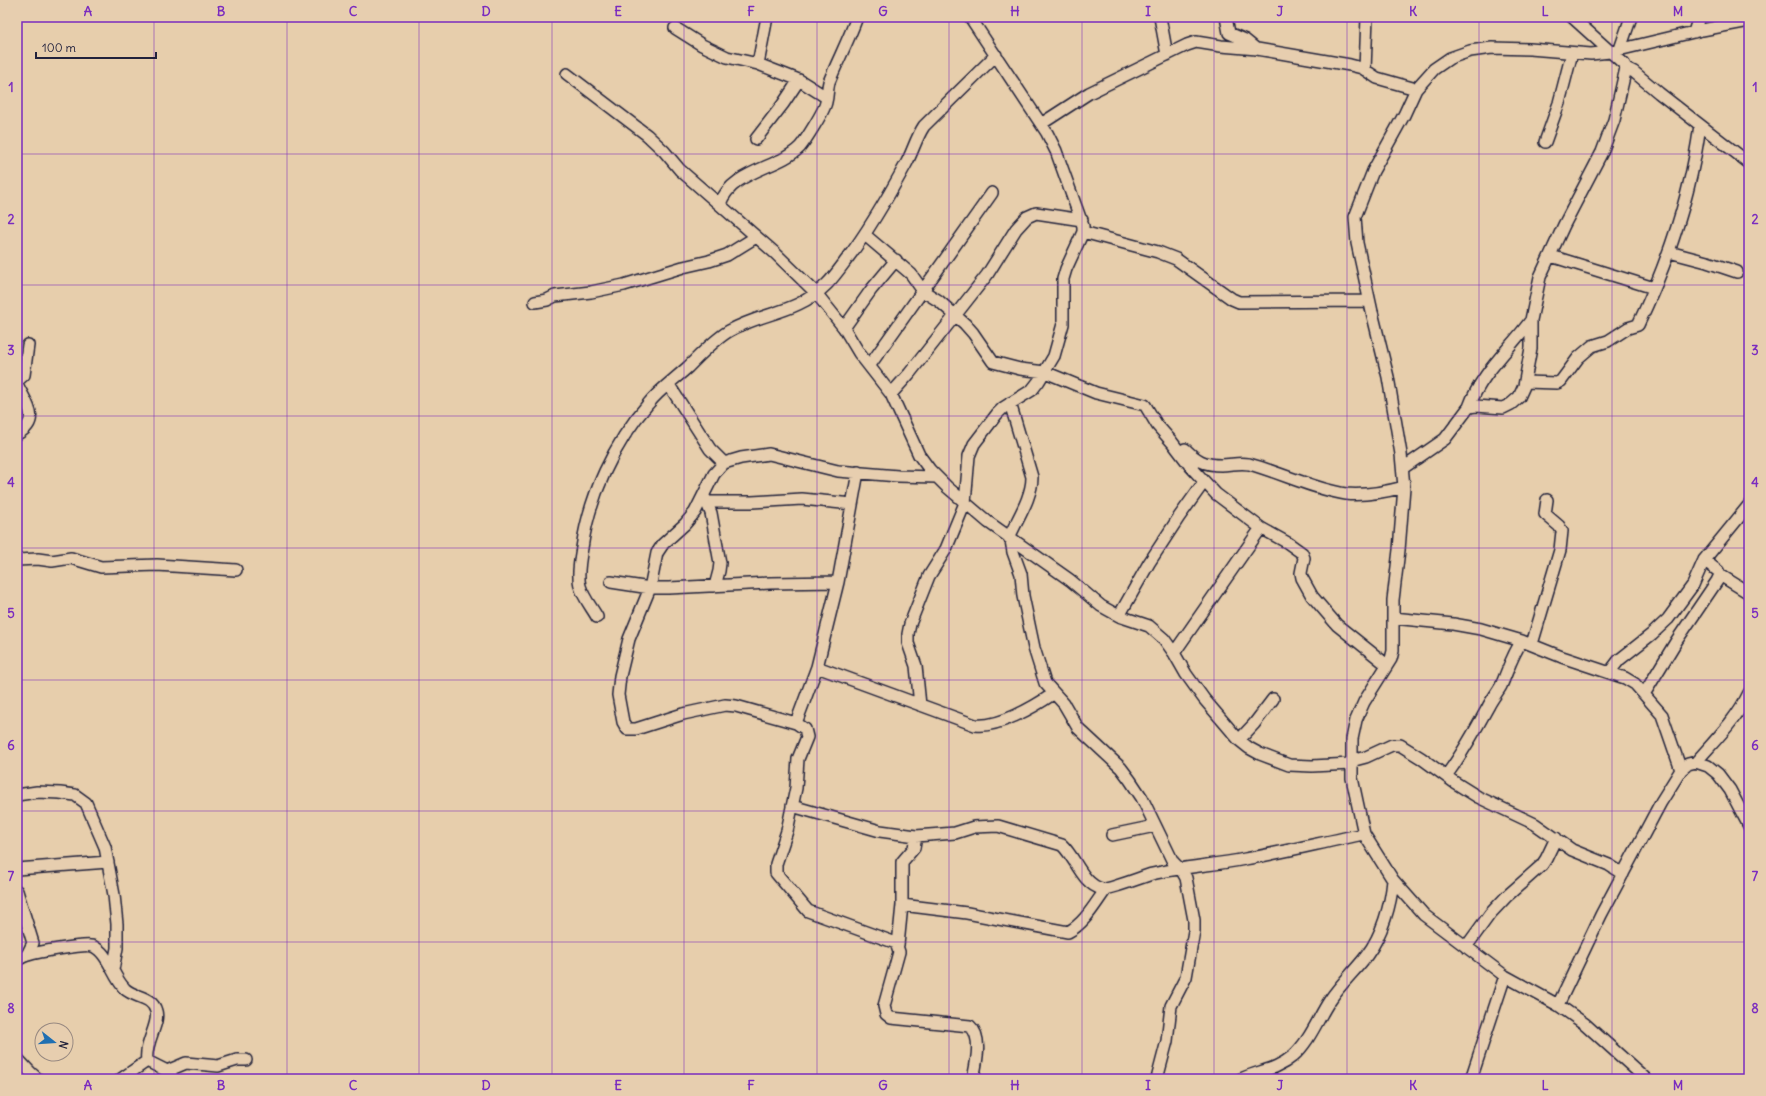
<svg xmlns="http://www.w3.org/2000/svg" width="1766" height="1096" font-family="Delius,sans-serif">
<style>
.lines{fill:none;stroke-linecap:round;stroke-linejoin:round}
.minor-casing{stroke:#22223b;stroke-width:14}
.minor{stroke:#e7ceaf;stroke-width:11}
.grid{fill:none;stroke:#7b2cbf;stroke-width:1;stroke-opacity:0.55}
.neatline{fill:none;stroke:#7b2cbf;stroke-width:1.5}
.grid-label{font-size:13px;text-anchor:middle;font-weight:bold;fill:#7b2cbf}
</style>
<rect width="100%" height="100%" fill="#e7ceac"/>
<filter id="ink" filterUnits="userSpaceOnUse"><feTurbulence type="fractalNoise" baseFrequency=".025" numOctaves="2"/><feDisplacementMap in="SourceGraphic" scale="8" xChannelSelector="R" yChannelSelector="G"/><feConvolveMatrix kernelMatrix="1 2 1 2 8 2 1 2 1" color-interpolation-filters="sRGB"/></filter>
<g filter="url(#ink)">
<g class="lines">
<g class="minor-casing">
<path id="minor" d="M1160 17 1167 55
M1226 17 1229 33 1245 40 1256 49
M675 28 702 45 727 57 758 64 799 80 826 97
M1694 32 1699 17
M1620 49 1631 17
M758 64 767 17
M1626 68 1634 72 1659 93 1749 163
M1365 70 1367 17
M567 74 647 135 664 151 680 170 775 253 816 293 844 328 859 353 891 394 919 455 930 470 947 487 988 522 1070 580 1101 606 1119 616 1149 626 1164 639 1174 653 1186 674 1204 699 1239 740 1249 748 1260 754 1289 765 1312 766 1351 764
M1041 124 1089 93 1187 45 1196 42 1221 46 1257 49 1350 65 1362 68 1377 78 1416 89
M756 139 783 104 799 80
M1545 142 1559 103 1572 53
M720 204C732 170 778 169 800 147 805 141 825 110 826 102 828 95 827 89 829 82 838 60 849 39 857 17
M1083 232 1158 252 1176 259 1232 299 1239 302 1369 301
M865 235 911 274 923 291 939 301 965 324 973 333 993 362 1020 369 1045 372 1096 393 1145 405 1157 425 1172 442 1191 467 1216 494 1261 528 1288 543 1302 553 1304 558 1301 573 1302 578 1312 596 1337 625 1387 665
M1669 252 1707 262 1737 272
M1551 256 1654 288
M535 302 547 300 555 296 591 292 624 285 683 267 709 261 727 255 756 237
M844 328 871 290 896 260
M870 365 992 193
M17 381 24 375 28 345
M1525 382 1557 383 1561 381 1578 358 1592 346 1608 341 1628 328 1638 325C1668 262 1691 195 1700 125
M17 384C25 402 43 420 17 434
M669 385 710 449 724 463
M891 394 909 374 987 275 1016 229 1027 217 1036 213 1082 220
M1469 407C1481 373 1510 349 1531 320
M1185 449C1196 460 1204 465 1221 465 1231 465 1239 462 1249 464 1279 472 1316 490 1346 494 1365 496 1385 492 1404 487
M1403 468 1445 439 1469 407 1476 406 1503 408 1511 404 1519 397 1524 386 1531 348V320L1540 277 1564 225 1602 152 1614 120 1626 68 1624 64 1572 17
M936 477 898 476 838 471 769 454 741 458 724 463 714 474 695 512 685 524 663 544 657 553 650 588 629 639 620 676 618 695 623 722 627 729H636L683 714 725 705 736 706 796 723 805 729 807 737 798 759 796 788 787 831 776 864V873L808 911 896 943 899 952 884 1006 886 1014 891 1018 970 1026C983 1037 976 1064 973 1079
M704 496 711 513 720 563 719 571 715 586
M706 502H752L802 499 852 504
M1009 538C1017 519 1032 498 1032 477L1010 403
M1011 540 1013 552 1021 574 1023 596 1034 648 1045 683 1064 704 1078 728 1121 768 1130 780 1142 798 1173 862 1182 871 1186 878 1194 920V931L1186 977 1171 1006 1167 1041 1157 1079
M17 560 38 559 52 561 71 558 101 567 157 565 236 570
M1720 575 1749 593
M611 582 650 588H669L770 583 838 582
M1119 616 1149 563 1179 517 1204 482
M597 617C592 608 583 597 580 586 577 575 580 559 582 548 589 497 614 443 648 404 659 390 675 379 688 367 701 354 714 340 729 331 762 312 797 314 827 284 834 277 841 267 847 259 870 229 888 197 906 164 913 151 916 138 924 126L996 55
M1393 618 1453 624 1481 629 1522 641 1562 657 1625 678 1635 684 1662 715 1681 770
M1532 644 1560 550 1562 531 1559 526 1545 514 1547 500
M1174 653 1261 528
M817 667 975 725C998 728 1034 707 1053 694
M1609 673 1619 660 1652 634 1668 619 1693 585 1704 560 1749 505
M1641 691H1646L1677 640 1717 581 1720 575 1718 571 1704 560
M920 705 916 666 908 643V634L910 624 929 576 946 549 965 503 969 456 974 444 997 414 1003 408 1032 390 1039 381 1054 356 1063 324V279L1066 269 1083 232V226L1056 151 1047 133 970 17
M796 723 817 667 838 582 858 472
M1239 740 1254 724 1273 699
M1351 761 1366 757 1392 745H1400L1421 758 1454 782 1478 797 1535 824 1572 850 1609 865 1623 874
M1696 762C1715 740 1736 720 1749 693
M1446 776C1462 754 1475 731 1488 707 1492 699 1497 693 1501 686 1508 670 1512 655 1522 641
M17 795 37 792 60 793 75 795 86 803 105 847 114 895 117 924V948L113 970
M792 806 880 831 916 836 955 833 974 827 998 826 1062 845C1076 858 1082 884 1102 889 1109 890 1142 877 1152 874 1183 867 1214 865 1245 859 1285 852 1324 842 1364 834
M1112 835 1155 826
M17 869 108 862
M17 891 33 943 27 955
M902 905 967 913 1068 932C1085 923 1095 904 1106 889
M898 945 902 905V862L914 848 916 836
M1466 947 1490 914 1507 896 1542 865 1546 859 1556 838
M17 960C21 958 24 956 28 955 38 952 84 944 92 946 96 947 99 950 102 953 111 963 115 979 125 989 135 998 152 996 156 1011 160 1024 144 1043 147 1061L167 1071 174 1079
M1558 1005 1601 915 1661 802 1681 770 1688 764 1696 762 1708 766 1718 774 1730 790 1749 826
M17 1058 31 1073 38 1079
M167 1071 186 1063 218 1066 237 1060H246
M121 1079 147 1061
M1241 1079C1260 1070 1275 1071 1293 1056 1310 1041 1318 1018 1330 1000 1341 983 1356 970 1367 955 1382 935 1391 905 1393 880
M1471 1079 1505 976
M1646 1079 1585 1024 1558 1005 1505 976 1424 915 1393 880 1364 834 1352 778V739L1356 720 1364 702 1391 659 1393 651V600L1399 550 1404 487 1401 454 1388 377 1372 312 1357 243 1355 217 1373 171 1404 115 1416 89 1434 69 1450 58 1470 51 1492 48 1530 49 1591 54 1610 52 1702 30 1749 21"/>
</g>
<use href="#minor" class="minor"/>
</g>
</g>
<path class="grid" d="M154 17V1079M287 17V1079M419 17V1079M552 17V1079M684 17V1079M817 17V1079M949 17V1079M1082 17V1079M1214 17V1079M1347 17V1079M1479 17V1079M1612 17V1079M17 154H1749M17 285H1749M17 416H1749M17 548H1749M17 680H1749M17 811H1749M17 942H1749"/>
<rect width="1766" height="1096" fill="none" stroke="#e7ceaf" stroke-width="44"/>
<g transform="translate(54 1042) rotate(107)"><circle r="19" fill="#e7ceaf" stroke="#988981"/>
<path d="M0-3L7 15L0 10L-7 15Z" fill="#1f6fb2"/>
<text y="-6" font-size="11" font-weight="bold" text-anchor="middle" fill="#22223b">N</text>
</g>
<path d="M36 52v6h120v-6" fill="none" stroke="#22223b" stroke-width="2"/>
<text x="42" y="52" font-size="12" fill="#22223b" stroke="#e7ceaf" stroke-width="3" paint-order="stroke">100 m</text>
<rect x="22" y="22" width="1722" height="1052" class="neatline"/>
<g class="grid-label">
<text x="88" y="16">A</text>
<text x="221" y="16">B</text>
<text x="353" y="16">C</text>
<text x="486" y="16">D</text>
<text x="618" y="16">E</text>
<text x="751" y="16">F</text>
<text x="883" y="16">G</text>
<text x="1015" y="16">H</text>
<text x="1148" y="16">I</text>
<text x="1280" y="16">J</text>
<text x="1413" y="16">K</text>
<text x="1545" y="16">L</text>
<text x="1678" y="16">M</text>
<text x="11" y="92">1</text>
<text x="1755" y="92">1</text>
<text x="11" y="224">2</text>
<text x="1755" y="224">2</text>
<text x="11" y="355">3</text>
<text x="1755" y="355">3</text>
<text x="11" y="487">4</text>
<text x="1755" y="487">4</text>
<text x="11" y="618">5</text>
<text x="1755" y="618">5</text>
<text x="11" y="750">6</text>
<text x="1755" y="750">6</text>
<text x="11" y="881">7</text>
<text x="1755" y="881">7</text>
<text x="11" y="1013">8</text>
<text x="1755" y="1013">8</text>
<text x="88" y="1090">A</text>
<text x="221" y="1090">B</text>
<text x="353" y="1090">C</text>
<text x="486" y="1090">D</text>
<text x="618" y="1090">E</text>
<text x="751" y="1090">F</text>
<text x="883" y="1090">G</text>
<text x="1015" y="1090">H</text>
<text x="1148" y="1090">I</text>
<text x="1280" y="1090">J</text>
<text x="1413" y="1090">K</text>
<text x="1545" y="1090">L</text>
<text x="1678" y="1090">M</text>
</g>
</svg>
